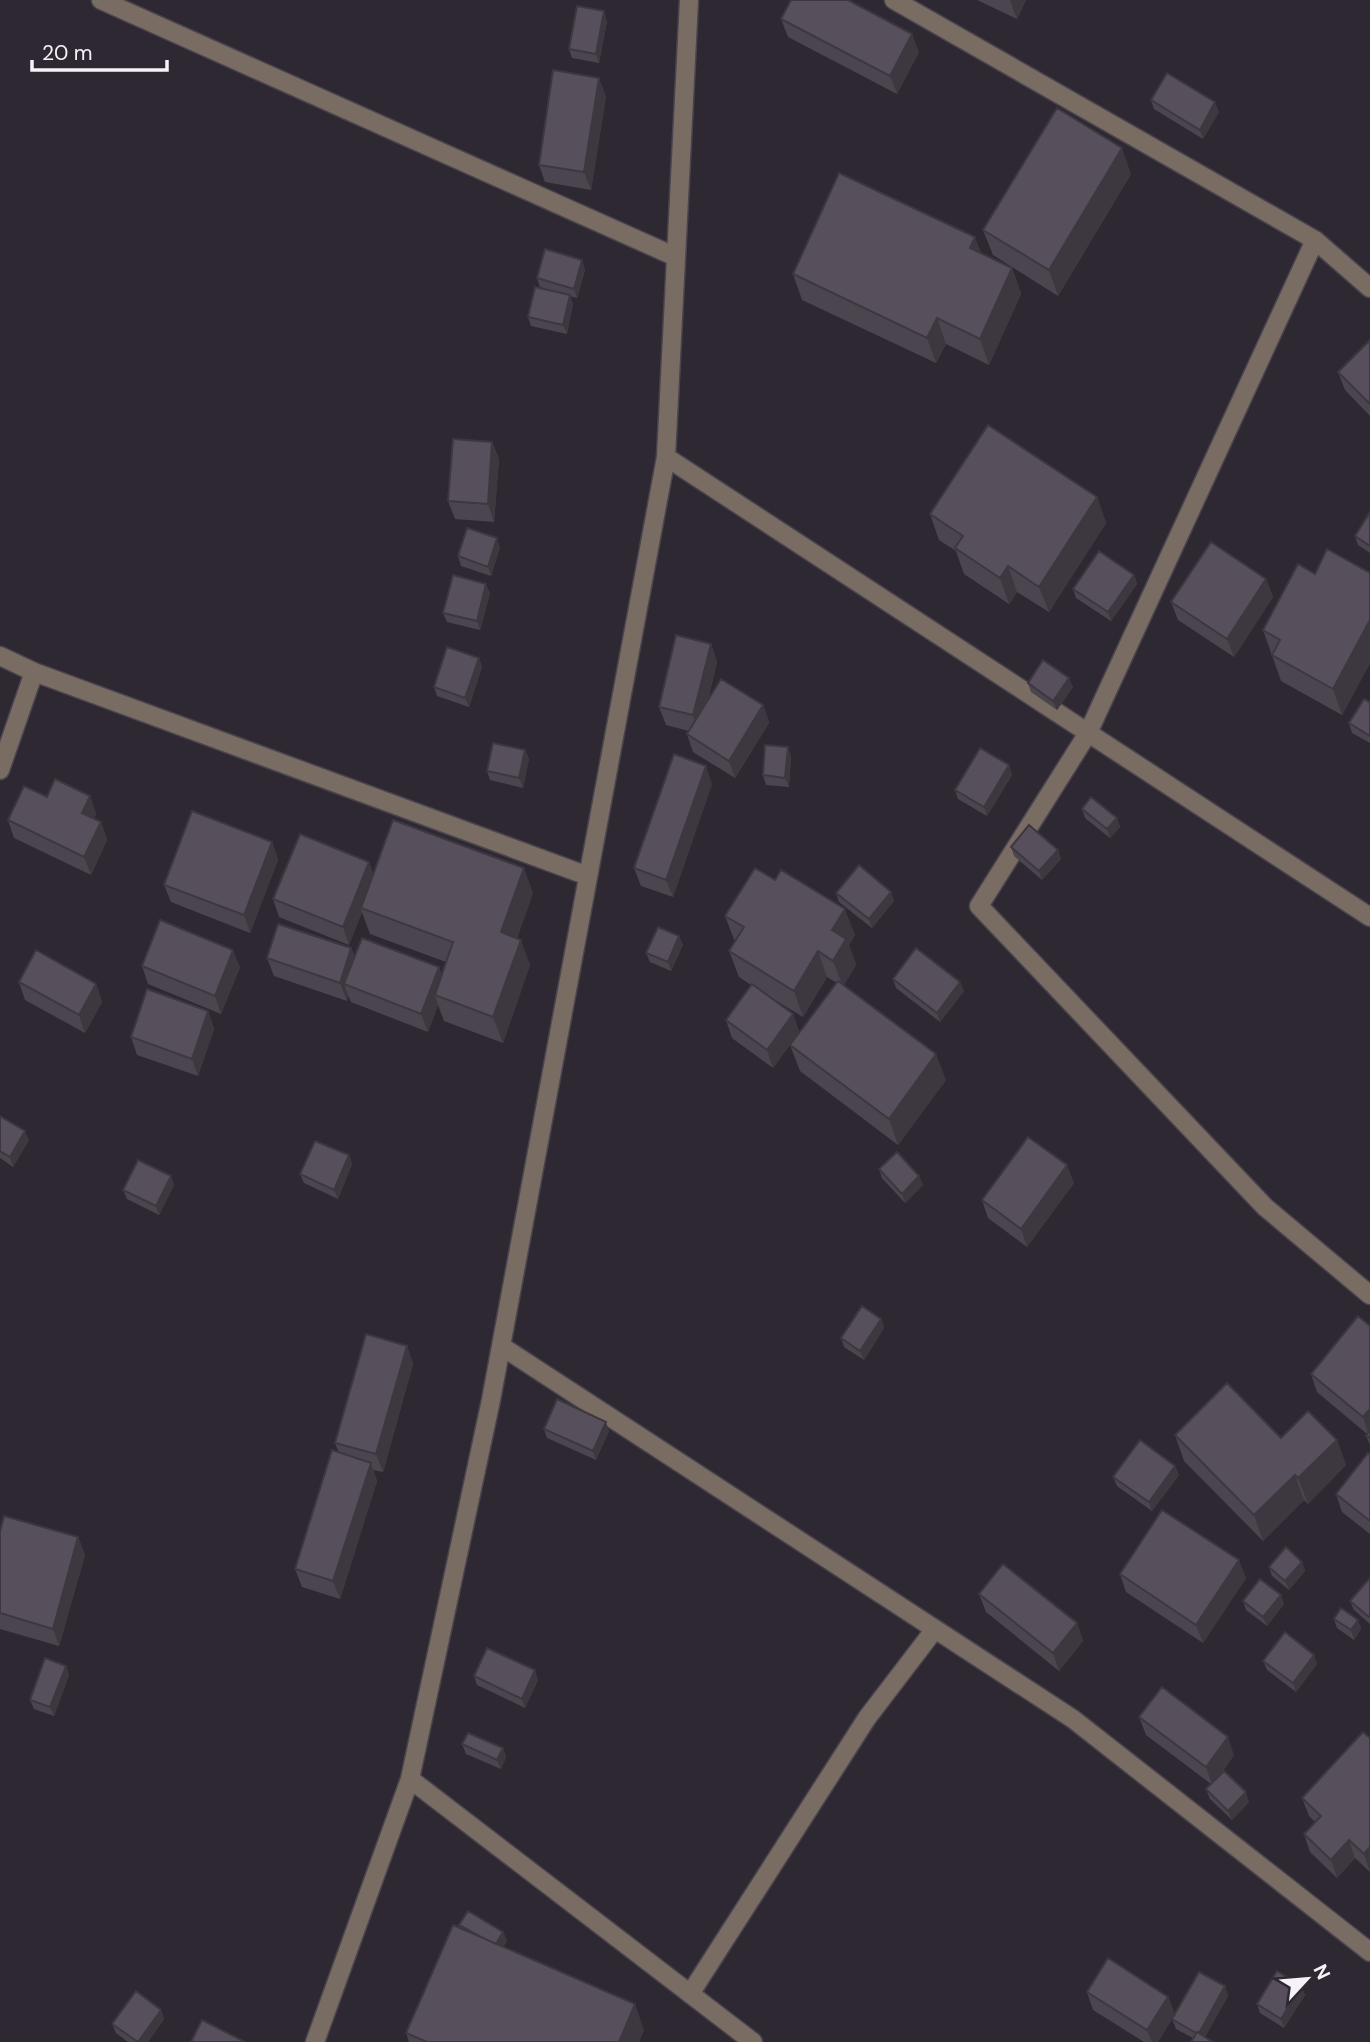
<svg xmlns="http://www.w3.org/2000/svg" width="1370" height="2042" font-family="'DM Sans',sans-serif">
<style>
.lines{fill:none;stroke-linecap:round;stroke-linejoin:round}
.minor-casing{stroke:#4a444f;stroke-width:21}
.minor{stroke:#796c62;stroke-width:18}
.wall{fill:#4b454f}
.shaded-wall{fill:#3d3840}
.building{fill:#57505c;stroke:#3d3840;stroke-width:2}
</style>
<rect width="100%" height="100%" fill="#2e2833"/>
<g class="lines">
<g class="minor-casing">
<path id="minor" d="M101 0 676 257
M894 0 1315 240 1370 288
M1315 240 1088 733 979 906 1265 1207 1370 1295
M666 457 1370 917
M0 656 34 672
M0 770 34 672 588 876
M501 1346 1073 1719 1370 1952
M410 1779 753 2042
M690 1994 867 1718 935 1629
M315 2042 410 1779 491 1400 666 457 689 0"/>
</g>
<use href="#minor" class="minor"/>
</g>
<path class="wall" d="M977 0H1026L1017 19Z
M781 19 919 52 897 94 788 37Z
M607 21 599 63 572 58 569 49Z
M606 96 591 190 545 182 539 165Z
M1151 100 1219 112 1203 139 1154 109Z
M1131 174 1058 296 993 255 983 230Z
M981 254 1012 268 1021 294 989 365 946 344 936 363 802 300 793 274Z
M582 260 585 270 577 298 570 296 573 304 567 334 531 326 528 317 557 292 540 287 537 278Z
M1370 340V416L1345 390 1338 372Z
M492 442 499 459 494 522 455 519 448 501Z
M1097 497 1106 523 1049 612 1017 592 1009 604 964 574 956 551 939 540 930 514Z
M1370 512V553L1358 545 1355 536Z
M500 547 491 576 461 566 458 556Z
M1370 573V663L1342 715 1281 681 1263 630 1315 574Z
M1134 575 1137 584 1111 621 1076 598 1073 589Z
M1266 579 1273 597 1234 657 1178 620 1171 602Z
M490 593 480 630 447 622 443 613Z
M711 644 717 662 708 700 763 705 769 723 735 778 693 752 687 734 689 731 666 725 659 707Z
M479 658 482 667 469 707 437 696 434 687Z
M1028 683 1073 687 1057 710 1031 692Z
M1370 702V743L1352 733 1349 723Z
M525 750 529 759 523 788 490 780 487 771Z
M791 756 789 787 766 785 763 775Z
M1009 765 1012 775 987 816 958 799 955 790Z
M712 784 673 897 641 886 634 868Z
M90 796 96 814 94 819 101 822 107 840 91 875 14 838 8 820 47 797Z
M1082 809 1117 818 1120 827 1110 838 1085 818Z
M272 842 278 860 250 933 171 902 164 885Z
M1011 847 1058 850 1061 859 1042 880 1014 856Z
M369 862 373 874 533 893 517 938 530 965 503 1043 444 1021 438 1005 428 1032 351 1002 348 995 347 1001 274 976 267 958 351 948 355 957 442 975 446 962 370 934 362 912 349 945 279 917 273 899Z
M836 893 894 901 872 928 839 902Z
M725 916 855 935 849 945 856 965 844 985 946 1080 898 1145 800 1071 790 1045 837 983 827 977 803 1017 762 992 793 1014 799 1032 773 1068 732 1038 726 1020 751 985 739 977 729 951 735 942Z
M679 936 683 945 671 971 650 962 646 953Z
M142 966 240 967 221 1014 148 984Z
M893 979 960 982 964 991 940 1022 896 988Z
M19 982 96 984 102 1002 85 1033 25 1000Z
M208 1011 214 1029 198 1076 137 1055 131 1037Z
M0 1116 29 1140 13 1167 0 1158Z
M349 1155 352 1164 338 1199 304 1183 300 1174Z
M879 1169 919 1176 923 1185 905 1203 882 1178Z
M1074 1183 1027 1247 988 1218 982 1200Z
M174 1185 159 1215 127 1199 123 1190Z
M881 1319 884 1328 864 1360 844 1347 841 1338Z
M1370 1326V1445L1366 1436 1367 1434 1317 1392 1311 1374Z
M407 1346 413 1364 383 1472 373 1470 377 1481 340 1599 302 1587 295 1569 339 1453 335 1443Z
M544 1429 609 1431 596 1460 547 1438Z
M1175 1435 1337 1440 1346 1465 1308 1504 1304 1500 1263 1541 1184 1461Z
M1370 1455V1534L1342 1512 1336 1494Z
M1175 1466 1179 1475 1152 1511 1117 1486 1113 1477Z
M0 1532 78 1537 85 1555 59 1646 0 1629Z
M1302 1562 1305 1571 1289 1590 1272 1576 1269 1567Z
M1120 1574 1246 1578 1203 1643 1126 1592Z
M1370 1578V1624L1354 1610 1350 1601Z
M979 1594 1077 1623 1083 1641 1059 1671 986 1612Z
M1243 1601 1284 1604 1267 1626 1246 1610Z
M1334 1619 1358 1620 1361 1629 1354 1640 1337 1628Z
M1263 1661 1317 1664 1296 1692 1267 1670Z
M66 1666 69 1675 54 1716 34 1709 30 1700Z
M474 1676 538 1680 525 1708 477 1685Z
M1139 1717 1234 1755 1218 1778 1249 1802 1232 1820 1210 1799 1206 1789 1211 1784 1146 1735Z
M1370 1738V1872L1355 1858 1337 1878 1310 1852 1304 1834 1315 1822 1309 1816 1302 1798Z
M462 1744 503 1748 506 1757 501 1769 466 1754Z
M459 1925 503 1932 507 1941 503 1947 644 2030 639 2042H409L406 2033 461 1929Z
M1225 1986 1228 1996 1205 2037 1193 2038 1176 2029 1172 2019Z
M1301 1986 1305 1995 1284 2028 1260 2013 1257 2004Z
M1087 1992 1168 1997 1175 2014 1158 2042H1144L1093 2010Z
M161 2010 164 2019 148 2042H128L116 2033 112 2024Z"/>
<path class="shaded-wall" d="M1011 0H1026L1017 19 1010 1Z
M604 11 607 21 599 63 596 54Z
M912 34 919 52 897 94 890 76Z
M599 78 606 96 591 190 584 172Z
M1215 102 1219 112 1203 139 1200 130Z
M1122 148 1131 174 1058 296 1049 270Z
M975 237 985 263 970 248Z
M582 260 585 270 577 298 574 289Z
M1012 268 1021 294 989 365 980 339Z
M570 295 573 304 567 334 563 325Z
M937 318 946 344 936 363 927 338Z
M492 442 499 459 494 522 488 504Z
M1097 497 1106 523 1049 612 1039 587Z
M497 538 500 547 491 576 488 567Z
M1008 566 1017 592 1009 604 1000 578Z
M1134 575 1137 584 1111 621 1108 612Z
M1266 579 1273 597 1234 657 1227 639Z
M486 584 490 593 480 630 477 621Z
M1370 620V663L1342 715 1333 689Z
M711 644 717 662 700 733 693 715Z
M479 658 482 667 469 707 465 698Z
M1069 678 1073 687 1057 710 1053 701Z
M763 705 769 723 735 778 729 761Z
M788 747 791 756 789 787 785 778Z
M525 750 529 759 523 788 519 778Z
M1009 765 1012 775 987 816 984 807Z
M706 766 712 784 673 897 666 880Z
M90 796 96 814 88 831 82 813Z
M1117 818 1120 827 1110 838 1107 829Z
M101 822 107 840 91 875 84 857Z
M272 842 278 860 250 933 244 915Z
M1058 850 1061 859 1042 880 1039 871Z
M369 862 375 880 361 908 362 912 349 945 343 927Z
M524 868 533 893 510 958 501 932Z
M891 892 894 901 872 928 869 919Z
M845 909 855 935 849 945 856 965 843 987 833 961 832 930Z
M679 936 683 945 671 971 668 962Z
M521 940 530 965 503 1043 493 1017Z
M351 948 358 966 344 984 348 995 347 1001 340 983Z
M233 950 240 967 221 1014 215 996Z
M818 951 827 977 803 1017 794 991Z
M439 967 446 985 435 995 438 1005 428 1032 421 1014Z
M960 982 964 991 940 1022 937 1013Z
M96 984 102 1002 85 1033 79 1015Z
M208 1011 214 1029 198 1076 192 1059Z
M793 1014 799 1032 773 1068 767 1050Z
M936 1054 946 1080 898 1145 889 1119Z
M25 1131 29 1140 13 1167 10 1157Z
M349 1155 352 1164 338 1199 334 1190Z
M1067 1165 1074 1183 1027 1247 1021 1229Z
M171 1176 174 1185 159 1215 156 1206Z
M919 1176 923 1185 905 1203 902 1194Z
M881 1319 884 1328 864 1360 860 1351Z
M407 1346 413 1364 383 1472 376 1454Z
M1370 1409V1434L1369 1435 1363 1417Z
M606 1422 609 1431 596 1460 593 1451Z
M1337 1440 1346 1465 1308 1504 1298 1478Z
M371 1463 377 1481 340 1599 333 1581Z
M1175 1466 1179 1475 1152 1511 1149 1502Z
M1295 1475 1304 1500 1263 1541 1254 1515Z
M78 1537 85 1555 59 1646 53 1629Z
M1239 1560 1246 1578 1203 1643 1196 1625Z
M1302 1562 1305 1571 1289 1590 1285 1581Z
M1281 1595 1284 1604 1267 1626 1263 1617Z
M1358 1620 1361 1629 1354 1640 1351 1630Z
M1077 1623 1083 1641 1059 1671 1053 1653Z
M1314 1655 1317 1664 1296 1692 1293 1683Z
M66 1666 69 1675 54 1716 50 1707Z
M535 1670 538 1680 525 1708 522 1699Z
M1228 1737 1234 1755 1212 1785 1206 1767Z
M503 1748 506 1757 501 1769 497 1760Z
M1246 1792 1249 1802 1232 1820 1228 1811Z
M1349 1840 1355 1858 1337 1878 1331 1860Z
M1370 1847V1872L1364 1854Z
M503 1932 507 1941 499 1955 495 1946Z
M1225 1986 1228 1996 1202 2042 1198 2034Z
M1301 1986 1305 1995 1284 2028 1281 2019Z
M1168 1997 1175 2014 1158 2042H1152L1147 2030Z
M635 2004 644 2030 639 2042H619Z
M161 2010 164 2019 148 2042H138Z"/>
<path class="building" d="M791 0H848L912 34 890 76 781 19Z
M577 6 604 11 596 54 569 49Z
M553 70 599 78 584 172 539 165Z
M1167 73 1215 102 1200 130 1151 100Z
M1057 108 1122 148 1049 270 983 230Z
M839 173 975 237 970 248 1012 268 980 339 937 318 927 338 793 274Z
M545 249 582 260 574 289 537 278Z
M535 287 570 295 563 325 528 317Z
M1370 340V404L1338 372Z
M988 425 1097 497 1039 587 1008 566 1000 578 955 548 963 536 930 514Z
M453 439 492 442 488 504 448 501Z
M1370 512V546L1355 536Z
M467 528 497 538 488 567 458 556Z
M1211 542 1266 579 1227 639 1171 602Z
M1327 549 1370 573V620L1333 689 1272 655 1280 640 1263 630 1298 564 1315 574Z
M1099 551 1134 575 1108 612 1073 589Z
M453 575 486 584 477 621 443 613Z
M676 635 711 644 693 715 659 707Z
M447 647 479 658 465 698 434 687Z
M1043 660 1069 678 1053 701 1028 683Z
M721 679 763 705 729 761 687 734Z
M1364 699 1370 702V736L1349 723Z
M493 743 525 750 519 778 487 771Z
M765 745 788 747 785 778 763 775Z
M980 748 1009 765 984 807 955 790Z
M674 754 706 766 666 880 634 868Z
M55 779 90 796 82 813 101 822 84 857 8 820 24 786 47 797Z
M1091 797 1117 818 1107 829 1082 809Z
M192 811 272 842 244 915 164 885Z
M393 820 524 868 501 932 521 940 493 1017 435 995 453 942 361 908Z
M1029 825 1058 850 1039 871 1011 847Z
M300 834 369 862 343 927 273 899Z
M859 865 891 892 869 919 836 893Z
M755 868 775 880 781 870 845 909 832 930 846 939 833 961 818 951 794 991 729 951 744 927 725 916Z
M160 920 233 950 215 996 142 966Z
M278 924 351 948 340 983 267 958Z
M658 927 679 936 668 962 646 953Z
M362 938 439 967 421 1014 344 984Z
M916 948 960 982 937 1013 893 979Z
M36 950 96 984 79 1015 19 982Z
M838 981 936 1054 889 1119 790 1045Z
M752 984 793 1014 767 1050 726 1020Z
M147 989 208 1011 192 1059 131 1037Z
M0 1116 25 1131 10 1157 0 1151Z
M1028 1137 1067 1165 1021 1229 982 1200Z
M315 1141 349 1155 334 1190 300 1174Z
M897 1152 919 1176 902 1194 879 1169Z
M138 1160 171 1176 156 1206 123 1190Z
M862 1306 881 1319 860 1351 841 1338Z
M1358 1316 1370 1326V1409L1363 1417 1311 1374Z
M366 1334 407 1346 376 1454 335 1443Z
M1227 1383 1281 1438 1308 1411 1337 1440 1298 1478 1295 1475 1254 1515 1175 1435Z
M557 1399 606 1422 593 1451 544 1429Z
M1370 1429V1438L1366 1436Z
M1140 1440 1175 1466 1149 1502 1113 1477Z
M332 1450 371 1463 333 1581 295 1569Z
M1368 1453 1370 1455V1521L1336 1494Z
M1162 1510 1239 1560 1196 1625 1120 1574Z
M4 1516 78 1537 53 1629 0 1613V1532Z
M1286 1547 1302 1562 1285 1581 1269 1567Z
M1003 1564 1077 1623 1053 1653 979 1594Z
M1370 1578V1615L1369 1617 1350 1601Z
M1260 1579 1281 1595 1263 1617 1243 1601Z
M1341 1608 1358 1620 1351 1630 1334 1619Z
M1285 1632 1314 1655 1293 1683 1263 1661Z
M487 1648 535 1670 522 1699 474 1676Z
M45 1658 66 1666 50 1707 30 1700Z
M1162 1687 1228 1737 1206 1767 1139 1717Z
M1363 1732 1370 1738V1847L1364 1854 1349 1840 1331 1860 1304 1834 1321 1816 1302 1798Z
M468 1733 503 1748 497 1760 462 1744Z
M1224 1771 1246 1792 1228 1811 1206 1789Z
M468 1911 503 1932 496 1944 481 1937 459 1925Z
M453 1925 635 2004 619 2042H427L406 2033Z
M1108 1958 1168 1997 1147 2030 1087 1992Z
M1277 1971 1301 1986 1281 2019 1257 2004Z
M1199 1972 1225 1986 1199 2033 1197 2032 1196 2033 1172 2019Z
M136 1991 161 2010 138 2042 112 2024Z
M202 2020 245 2042H191Z
M1197 2032 1213 2042H1191Z"/>
<g transform="translate(1307 1979) rotate(64)" stroke="#2e2833" stroke-width="5" paint-order="stroke">
<path d="M0-5L12 26L0 18L-12 26Z" fill="#f6f2fa"/>
<text y="-10" font-size="19" font-weight="bold" text-anchor="middle" fill="#f6f2fa">N</text>
</g>
<path d="M32 60v10h135v-10" fill="none" stroke="#f6f2fa" stroke-width="3.5"/>
<text x="42" y="60" font-size="21" fill="#f6f2fa" stroke="#2e2833" stroke-width="5" paint-order="stroke">20 m</text>
</svg>
